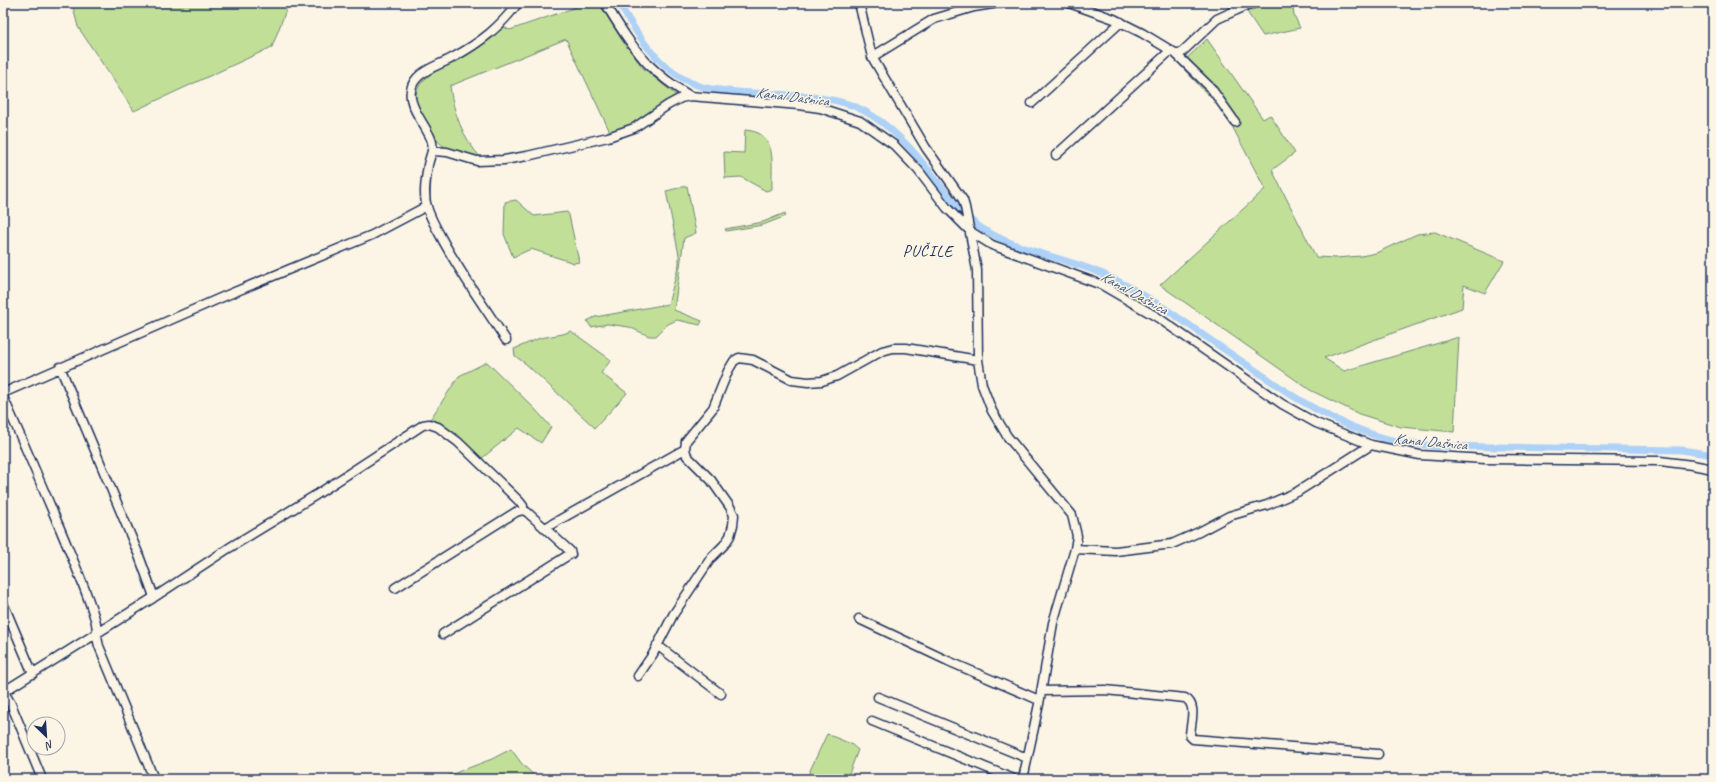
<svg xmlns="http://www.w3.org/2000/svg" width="1716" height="782" font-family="Caveat,sans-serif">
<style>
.green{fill:#c2df97;stroke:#6e877a}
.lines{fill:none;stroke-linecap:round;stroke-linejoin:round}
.canal{stroke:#aed2f7;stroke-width:7}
.minor-casing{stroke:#1b2f5e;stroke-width:11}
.minor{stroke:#fcf5e5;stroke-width:8}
.labels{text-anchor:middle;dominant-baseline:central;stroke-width:3;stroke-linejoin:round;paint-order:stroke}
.water-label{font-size:15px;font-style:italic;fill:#405884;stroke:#fcf5e5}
.quarter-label{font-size:16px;letter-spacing:1px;fill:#1b2f5e;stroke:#fcf5e5}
</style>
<rect width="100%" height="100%" fill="#fcf5e5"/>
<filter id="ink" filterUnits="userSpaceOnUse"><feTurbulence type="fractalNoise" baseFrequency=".025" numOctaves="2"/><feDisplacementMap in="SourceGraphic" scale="8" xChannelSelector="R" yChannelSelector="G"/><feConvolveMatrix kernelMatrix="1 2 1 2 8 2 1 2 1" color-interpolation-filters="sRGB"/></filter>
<g filter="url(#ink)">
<path class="green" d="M72 3H285L286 10 272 47 134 111 78 27Z
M588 3H599L622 40 643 68 677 96 628 127 610 132 566 39 450 86C453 112 463 138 481 158 449 150 441 152 425 122 420 112 413 101 417 90 424 73 445 68 458 59 474 50 488 38 503 27L510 30Z
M1269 3H1292L1294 15 1300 28 1263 36 1247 12Z
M1207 39 1263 119 1270 115 1295 153 1272 170 1316 257 1336 258 1361 256 1376 253 1417 234 1435 232 1504 261 1485 293 1464 285 1462 308 1324 358 1344 371 1459 337 1454 432 1401 427 1359 414 1310 390 1160 285 1265 189 1232 126 1238 122 1215 88 1208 95 1180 65Z
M745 130C779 132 771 164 772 189L766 191 741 177 725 178 724 152 744 153Z
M687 186 696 233 684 238 674 310 702 321 700 325 677 320 668 324 656 336H649L629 327 608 324 591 327 587 321 595 317 668 304 679 264V255L666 191Z
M516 200 534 216 567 212 569 215 579 262 574 263 531 249 513 257 504 234 505 202Z
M785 213 786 216 763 225 726 231 725 229 763 222Z
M571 331 611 360 601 373 627 393 595 428 526 364 515 356 514 349 540 338 563 334Z
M487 362 534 408 551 427 541 443 519 428 481 459 429 421 459 376Z
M827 734 851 744 858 750 847 779H806Z
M511 749 522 764 538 779H443L442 778 492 759Z"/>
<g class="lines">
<path class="canal" d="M619 3C638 37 663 76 703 87 726 93 764 93 788 95 809 96 837 99 856 107 884 119 907 143 926 167 943 188 956 209 977 225 1014 251 1065 257 1105 275 1142 292 1174 314 1206 337 1235 357 1264 376 1293 396 1324 415 1360 433 1396 441 1408 443 1421 444 1433 446L1682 450 1713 455"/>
<g class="minor-casing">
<path id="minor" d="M605 3C618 24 631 46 648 64 660 76 675 87 690 96L799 105 820 108 860 121 894 145 918 170 947 208 971 232 992 245 1102 285 1157 317 1282 404 1316 423 1371 445 1420 455 1485 459 1660 461 1692 465 1713 469
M859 3 872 57 926 148 963 200 965 207 977 270 978 360 982 385 992 411 1007 436 1072 515 1077 536 1075 549 1053 623 1039 704 1023 779
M1069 3 1114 19 1142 33 1175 53 1211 88 1235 122
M1175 53H1181L1217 19 1252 3
M872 57 934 19 974 7 999 3
M1032 103 1121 22
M433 151 447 152 477 161 504 160 527 156 608 137 634 128 668 105 681 98 690 96
M1056 155 1170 51
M506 340C484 306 460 273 441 237 436 228 430 217 427 207 423 195 426 178 428 165 430 155 435 149 431 139 424 121 399 98 417 78 426 68 442 64 454 57 481 42 499 28 518 3
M3 393 225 296 372 235 427 206
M3 397C23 441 42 486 61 531 73 560 86 589 95 619 98 629 96 637 99 646L154 779
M545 528 685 449
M1075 549 1116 551 1172 544 1199 532 1229 516 1267 505 1297 492 1371 445
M395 588 516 512 523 510 527 512 570 551 571 554 567 556 443 634
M153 598 229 548 316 495 423 425 429 424 438 427 458 442 519 501 523 506V510
M3 603 33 674
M859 619 948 661 1039 700
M657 645 721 694
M638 676 653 654 673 615 711 558 724 545 730 536 733 525 734 515 730 507 711 480 687 456 685 449 686 441 713 408 728 371 734 361 739 358 753 360 792 380 808 382 822 381 837 376 882 351 893 348H906L978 360
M1041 691 1105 690 1185 698C1198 705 1190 724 1190 736L1193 739 1378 754
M3 692 153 598V594L138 553 60 367
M4 692 11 704 42 779
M878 697 1027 758
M872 721 1014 779
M3 778 4 779"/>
</g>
<use href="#minor" class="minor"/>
</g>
</g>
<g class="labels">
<g class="water-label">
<text transform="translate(792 97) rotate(7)">Kanal Dašnica</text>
<text transform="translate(1134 293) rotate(29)">Kanal Dašnica</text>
<text transform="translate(1430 442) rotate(5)">Kanal Dašnica</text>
</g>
<g class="quarter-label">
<text x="928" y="251">PUČILE</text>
</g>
</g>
<rect width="1716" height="782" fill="none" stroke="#fcf5e5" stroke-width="16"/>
<rect x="8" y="8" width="1700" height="766" fill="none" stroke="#1b2f5e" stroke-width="1.5" filter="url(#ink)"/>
<g transform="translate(46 736) rotate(155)"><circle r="19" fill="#fcf5e5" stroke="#a2a6af"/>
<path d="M0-3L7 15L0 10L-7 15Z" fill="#1b2f5e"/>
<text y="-6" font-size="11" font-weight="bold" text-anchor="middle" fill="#1b2f5e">N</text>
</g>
</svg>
